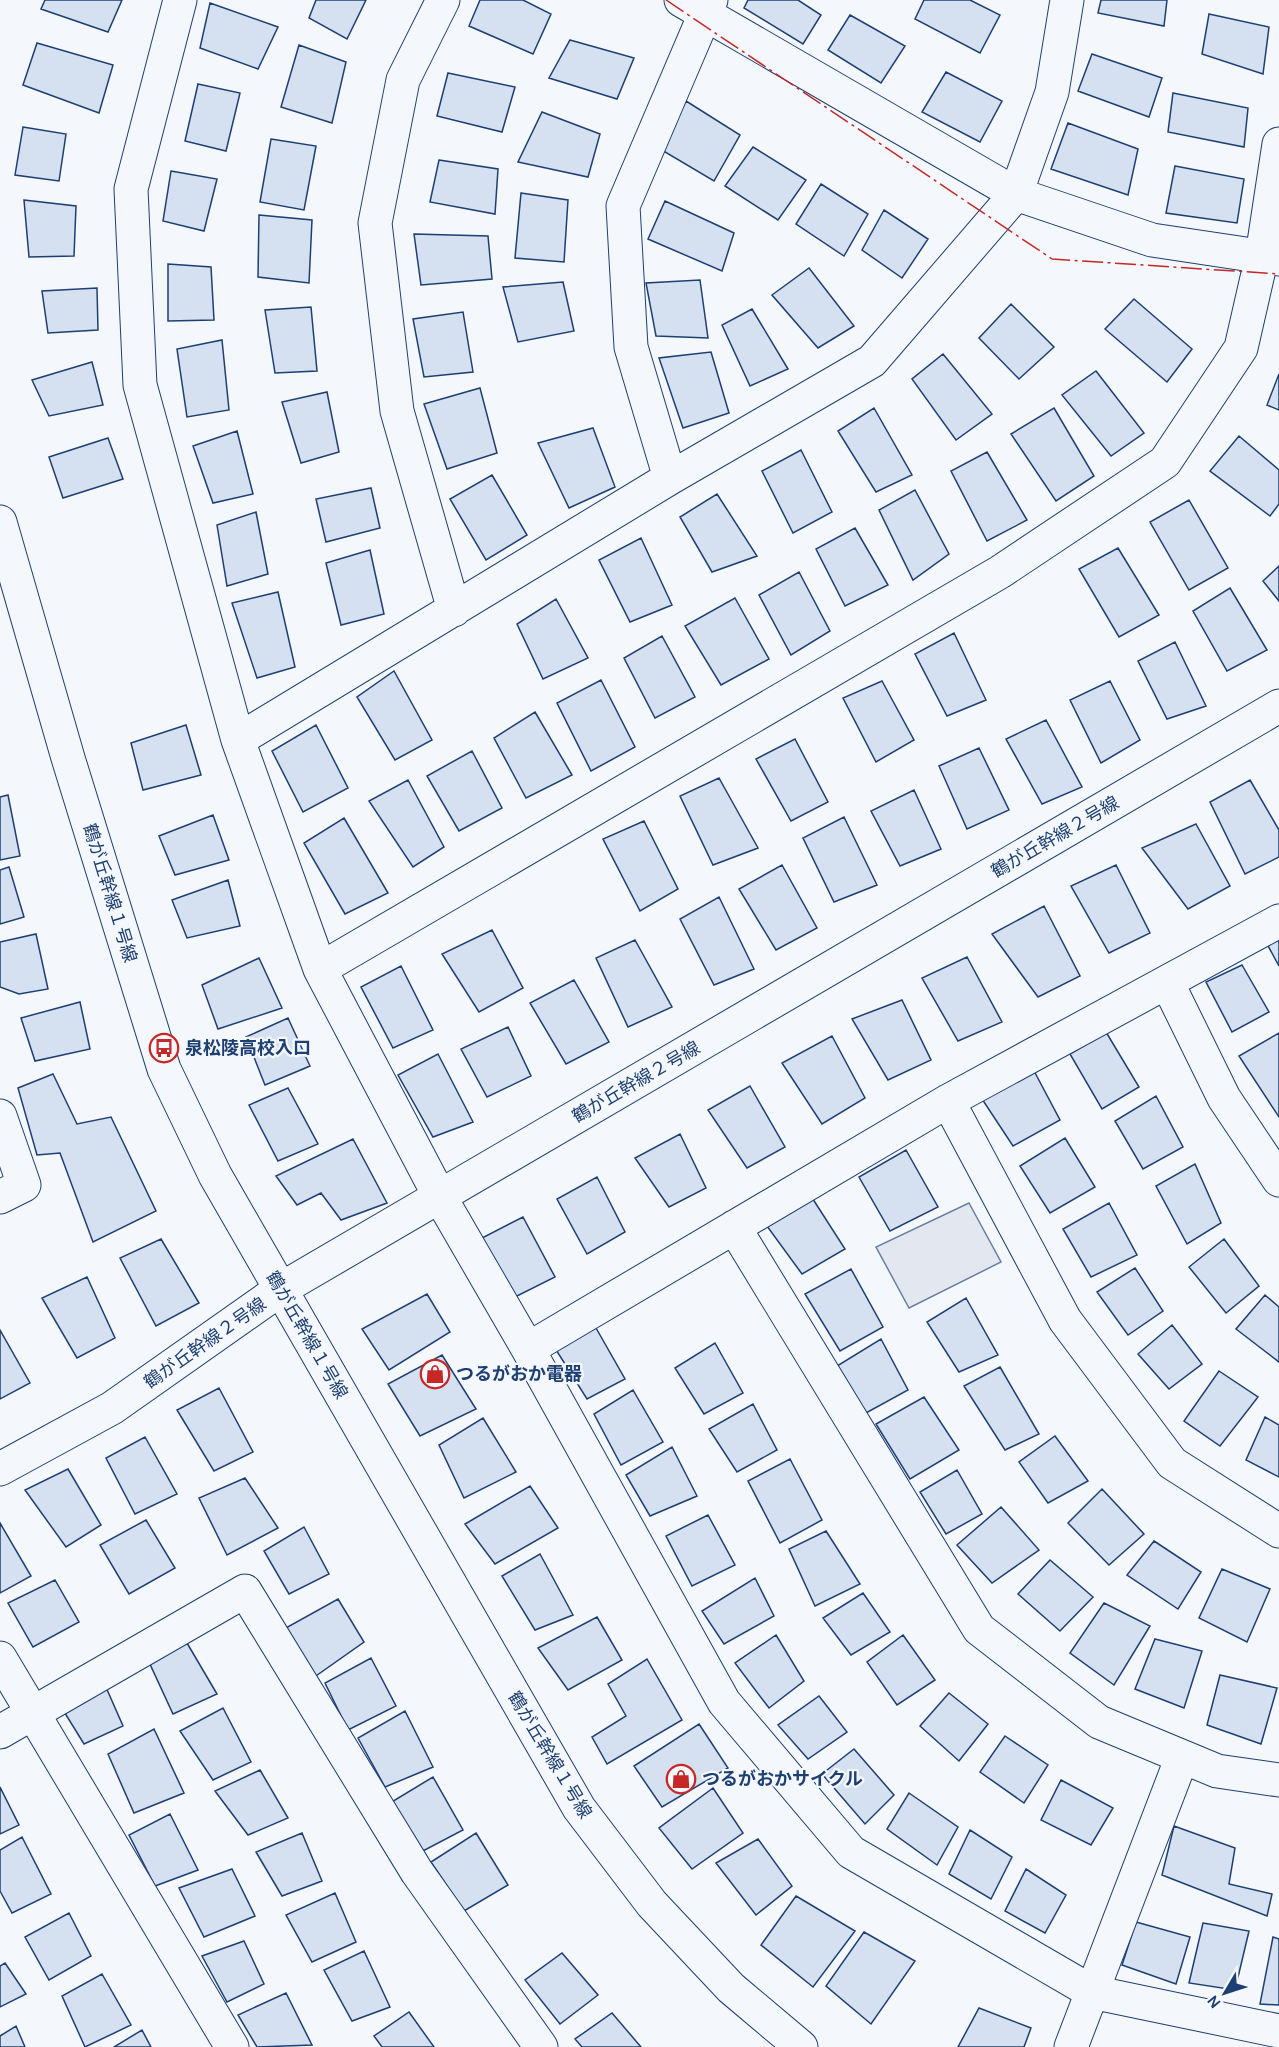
<svg xmlns="http://www.w3.org/2000/svg" width="1279" height="2047" font-family="Karla,'Noto Sans JP',sans-serif">
<style>
.parking{fill:#e3e8f0;stroke:#687fa3;stroke-width:1.5}
.building{fill:#d5e0f0;stroke:#1d3f73;stroke-width:1.5}
.lines{fill:none;stroke-linecap:round;stroke-linejoin:round}
.street-casing{stroke:#1d3f73;stroke-width:35}
.secondary-casing{stroke:#1d3f73;stroke-width:35}
.street{stroke:#f4f7fb;stroke-width:33}
.secondary{stroke:#f4f7fb;stroke-width:33}
.power{stroke:#c62828;stroke-width:1.5;stroke-dasharray:21 4.5 3 4.5;stroke-linecap:butt}
.labels{text-anchor:middle;dominant-baseline:central;stroke-width:4.5;stroke-linejoin:round;paint-order:stroke}
.street-label{font-size:18px;fill:#1d3f73;stroke:#f4f7fb}
.poi-label{font-size:18px;font-weight:bold;fill:#1d3f73;stroke:#f4f7fb;text-anchor:start}
</style>
<rect width="100%" height="100%" fill="#f4f7fb"/>
<path class="parking" d="M969 1203 1001 1262 909 1308 876 1247Z"/>
<path class="building" d="M45 0H122L108 32 41 9Z
M316 0H366L347 39 309 18Z
M480 0H523L551 14 533 54 469 26Z
M748 0H798L821 15 803 44 744 8Z
M924 0H970L1000 15 980 53 915 19Z
M1101 0H1167L1164 26 1098 13Z
M210 3 278 27 258 69 200 48Z
M1209 14 1269 27 1263 74 1202 54Z
M850 15 905 46 881 83 828 50Z
M570 40 634 58 617 99 549 78Z
M37 43 113 65 99 113 23 85Z
M299 45 346 62 332 123 281 107Z
M1092 54 1162 78 1149 117 1078 91Z
M946 72 1002 101 980 142 922 112Z
M448 73 515 87 502 132 437 116Z
M198 84 240 93 226 151 185 141Z
M1173 93 1248 108 1244 147 1168 132Z
M686 101 740 135 714 181 660 149Z
M542 112 600 134 588 177 518 162Z
M1068 123 1138 149 1128 195 1051 169Z
M23 127 66 134 59 181 15 175Z
M271 139 316 146 304 210 260 202Z
M753 147 806 180 778 220 725 186Z
M439 160 498 169 495 214 430 202Z
M1175 166 1244 179 1237 223 1166 213Z
M171 171 217 179 204 231 163 221Z
M821 184 868 214 844 256 796 224Z
M521 193 568 200 564 262 515 258Z
M24 200 76 206 74 256 29 257Z
M665 201 734 233 722 271 648 239Z
M884 210 928 239 902 278 862 250Z
M259 215 312 220 309 283 258 277Z
M414 234 488 236 492 279 421 285Z
M168 264 211 267 214 320 168 321Z
M809 268 854 326 818 348 772 295Z
M700 280 708 338 656 336 646 283Z
M563 282 574 331 518 342 503 287Z
M97 288 98 330 48 333 42 291Z
M1134 299 1192 349 1167 382 1105 329Z
M1011 304 1054 347 1019 379 979 338Z
M311 307 317 371 275 373 265 310Z
M752 309 788 369 750 386 722 325Z
M463 312 473 372 424 377 413 319Z
M222 340 229 410 187 417 177 349Z
M711 352 729 413 683 428 659 358Z
M943 354 992 414 956 440 912 379Z
M92 362 103 405 49 416 32 380Z
M1096 371 1144 433 1111 456 1062 395Z
M1279 374V410L1267 405Z
M480 388 497 453 447 469 424 404Z
M327 392 339 452 301 463 282 402Z
M874 408 912 475 876 492 838 431Z
M1054 408 1094 476 1056 501 1011 434Z
M593 428 615 487 569 508 538 443Z
M237 431 253 494 213 503 193 446Z
M1239 436 1279 470V504L1270 516 1210 471Z
M108 438 123 479 63 498 49 457Z
M801 450 832 512 793 533 762 471Z
M987 452 1027 520 987 541 951 471Z
M492 475 527 535 486 560 450 499Z
M371 488 380 528 326 542 316 499Z
M915 490 949 554 913 580 879 510Z
M717 494 757 556 712 572 680 517Z
M1189 500 1228 568 1189 590 1150 522Z
M256 512 268 574 227 586 217 525Z
M855 528 888 585 845 606 816 549Z
M641 538 672 605 630 622 599 560Z
M1118 548 1159 615 1119 637 1079 569Z
M370 550 384 614 341 625 326 563Z
M1279 566V601L1263 581Z
M799 572 830 631 791 655 759 595Z
M1230 588 1267 650 1227 671 1193 611Z
M278 592 295 667 257 678 232 603Z
M735 598 769 659 721 685 685 626Z
M556 599 588 658 543 679 517 624Z
M954 633 986 700 947 716 915 654Z
M662 636 695 697 655 718 624 658Z
M1175 642 1206 706 1167 719 1138 661Z
M394 671 432 740 395 760 357 697Z
M601 680 635 747 591 771 557 703Z
M882 681 914 740 876 762 843 698Z
M1110 681 1140 740 1101 763 1070 700Z
M535 712 572 775 526 798 494 738Z
M1046 720 1082 787 1042 804 1006 739Z
M186 725 201 775 143 790 131 743Z
M316 725 348 788 303 812 272 751Z
M795 739 828 802 791 821 756 759Z
M979 748 1009 810 967 829 939 766Z
M472 751 502 808 459 831 427 776Z
M719 778 758 848 713 865 680 796Z
M408 780 444 847 413 867 369 801Z
M1250 780 1279 830V857L1245 874 1210 802Z
M914 790 941 849 900 866 871 811Z
M8 795 20 856 0 860V797Z
M213 815 229 860 175 875 159 836Z
M844 817 877 885 834 902 803 838Z
M344 818 388 893 345 914 304 843Z
M644 821 678 889 640 911 603 839Z
M1196 824 1230 886 1188 909 1142 848Z
M782 865 817 928 776 950 739 889Z
M1116 865 1150 933 1109 953 1071 886Z
M9 867 24 917 0 924V870Z
M228 880 240 926 187 938 172 900Z
M719 897 754 969 714 985 680 919Z
M1044 906 1080 976 1038 997 992 934Z
M492 930 523 988 479 1012 442 954Z
M36 934 48 989 19 994 0 987V942Z
M1279 936V966L1267 944Z
M635 940 672 1007 628 1027 596 958Z
M967 957 1002 1022 958 1041 922 978Z
M259 958 282 1008 218 1029 202 985Z
M1242 965 1269 1012 1232 1032 1206 982Z
M401 966 433 1030 393 1048 361 987Z
M574 980 609 1042 566 1064 530 1003Z
M902 1000 931 1060 888 1080 852 1019Z
M80 1002 90 1049 35 1061 21 1018Z
M288 1018 310 1066 265 1085 246 1037Z
M508 1027 531 1076 487 1097 461 1049Z
M1106 1032 1139 1087 1102 1109 1070 1054Z
M1279 1033V1117L1239 1056Z
M832 1036 865 1098 822 1124 782 1063Z
M438 1054 473 1122 433 1137 398 1075Z
M1033 1069 1060 1120 1013 1146 982 1099Z
M53 1074 77 1124 111 1117 156 1211 93 1242 60 1153 37 1155 18 1088Z
M750 1086 785 1147 747 1168 708 1110Z
M288 1088 318 1144 278 1161 249 1105Z
M1156 1096 1183 1147 1143 1169 1115 1121Z
M680 1134 706 1188 669 1207 635 1158Z
M1065 1138 1095 1187 1050 1213 1020 1166Z
M353 1139 387 1203 341 1220 321 1193 297 1205 276 1176Z
M906 1150 938 1207 890 1231 859 1177Z
M1195 1164 1221 1223 1187 1244 1156 1186Z
M597 1177 625 1232 587 1254 557 1199Z
M809 1193 845 1249 802 1274 764 1222Z
M1109 1203 1137 1255 1091 1277 1063 1229Z
M523 1217 555 1277 515 1297 482 1238Z
M161 1239 199 1303 156 1326 120 1258Z
M1224 1239 1259 1286 1226 1313 1189 1267Z
M1135 1268 1163 1311 1128 1335 1097 1292Z
M851 1269 883 1327 840 1351 805 1294Z
M87 1277 115 1338 77 1358 42 1298Z
M427 1294 450 1332 389 1370 362 1329Z
M1265 1295 1279 1307V1362L1236 1329Z
M966 1298 998 1355 959 1372 927 1322Z
M592 1321 625 1379 587 1399 553 1345Z
M1172 1325 1202 1364 1169 1389 1138 1354Z
M0 1330 30 1383 0 1399Z
M881 1339 908 1390 866 1413 837 1366Z
M715 1343 743 1393 704 1414 675 1368Z
M442 1355 476 1409 420 1436 388 1384Z
M1000 1367 1039 1434 1005 1450 964 1386Z
M1219 1371 1258 1397 1220 1446 1184 1421Z
M219 1388 253 1452 214 1471 177 1410Z
M633 1390 663 1442 621 1465 594 1414Z
M924 1397 959 1450 910 1479 876 1424Z
M753 1404 777 1450 737 1472 709 1429Z
M1265 1417 1279 1425V1477L1246 1460Z
M483 1418 516 1472 464 1498 439 1445Z
M1055 1436 1088 1481 1048 1503 1019 1462Z
M145 1437 177 1494 135 1514 106 1458Z
M672 1447 697 1496 650 1516 626 1475Z
M790 1459 822 1520 780 1543 748 1481Z
M68 1469 101 1525 66 1547 25 1490Z
M957 1470 982 1514 946 1534 920 1492Z
M245 1478 278 1528 227 1555 199 1498Z
M530 1486 558 1528 495 1564 465 1524Z
M1102 1489 1144 1534 1109 1565 1068 1523Z
M1001 1507 1039 1550 992 1583 957 1545Z
M708 1515 735 1565 692 1586 666 1536Z
M146 1520 175 1568 129 1594 100 1545Z
M0 1523 31 1576 0 1593Z
M304 1527 329 1574 289 1594 264 1551Z
M826 1531 860 1584 815 1606 789 1549Z
M1154 1541 1201 1572 1178 1609 1127 1575Z
M540 1554 573 1615 535 1630 502 1576Z
M1050 1560 1093 1597 1060 1631 1018 1594Z
M1222 1569 1270 1589 1247 1642 1199 1618Z
M755 1578 774 1616 724 1644 702 1611Z
M55 1580 79 1622 33 1647 8 1603Z
M863 1593 890 1632 851 1655 823 1618Z
M338 1599 364 1642 313 1678 284 1629Z
M1104 1603 1150 1626 1114 1685 1070 1653Z
M597 1617 622 1660 568 1690 538 1648Z
M776 1635 804 1681 769 1708 735 1663Z
M903 1635 935 1680 897 1705 867 1662Z
M1155 1639 1202 1651 1184 1708 1135 1689Z
M187 1643 217 1694 173 1714 149 1662Z
M371 1658 396 1706 348 1730 325 1683Z
M647 1659 682 1720 607 1764 592 1737 626 1716 608 1684Z
M1220 1675 1277 1688 1261 1744 1207 1725Z
M105 1685 123 1726 84 1744 63 1710Z
M949 1693 988 1724 959 1761 920 1726Z
M819 1696 847 1732 808 1759 778 1725Z
M223 1708 251 1762 213 1780 180 1731Z
M405 1711 433 1767 385 1787 358 1738Z
M699 1724 728 1768 662 1807 634 1766Z
M154 1729 184 1793 134 1813 108 1754Z
M1005 1736 1048 1765 1024 1803 980 1772Z
M854 1749 894 1795 865 1824 822 1774Z
M260 1770 288 1818 248 1835 215 1791Z
M433 1777 463 1830 421 1852 390 1803Z
M1061 1780 1113 1808 1091 1845 1041 1820Z
M0 1787 19 1825 0 1834Z
M713 1788 743 1833 692 1869 659 1828Z
M909 1793 958 1827 937 1865 887 1829Z
M170 1814 198 1870 155 1886 129 1835Z
M1174 1826 1235 1848 1229 1884 1272 1894 1267 1916 1162 1875Z
M970 1830 1012 1857 991 1899 949 1874Z
M302 1833 322 1881 282 1896 256 1852Z
M476 1833 508 1885 464 1911 431 1862Z
M22 1837 51 1894 12 1913 0 1891V1850Z
M758 1839 792 1886 756 1915 716 1863Z
M232 1869 255 1916 204 1937 179 1888Z
M1026 1869 1066 1895 1045 1933 1005 1911Z
M335 1893 356 1942 312 1962 286 1915Z
M796 1896 855 1931 813 1987 761 1945Z
M69 1913 91 1956 49 1980 25 1937Z
M1136 1922 1190 1937 1176 1984 1122 1965Z
M1203 1923 1249 1931 1235 1990 1189 1983Z
M864 1932 915 1961 871 2024 826 1986Z
M1273 1937 1279 1939V2005L1260 2004Z
M244 1941 264 1984 227 2002 202 1956Z
M364 1951 390 2007 352 2021 324 1970Z
M562 1953 598 1995 560 2024 525 1980Z
M5 1963 26 1994 0 2007V1966Z
M102 1974 131 2025 85 2047 62 1996Z
M286 1993 312 2045 257 2047 238 2015Z
M979 2008 1031 2028 1024 2047H958Z
M409 2012 434 2047H382L374 2036Z
M612 2013 641 2047H582L575 2039Z
M16 2026 25 2047H0V2036Z
M142 2030 151 2047H114Z"/>
<g class="lines">
<g class="street-casing">
<path id="street" d="M180 0 131 189 140 385 238 740 320 969 440 1197 528 1349 948 1101 1279 921
M443 0 403 80 375 223 397 411 454 610
M681 0 1016 194 1152 240 1279 259
M670 478 631 347 623 206 711 0
M238 740 670 478 872 361 1016 194 1052 92 1067 0
M320 969 1000 572 1165 462 1241 348 1262 256 1279 144
M1167 982 1224 1098 1279 1180
M948 1101 1065 1320 1172 1463 1279 1531
M0 1116 24 1185 0 1197
M734 1227 979 1629 1099 1722 1217 1771 1279 1780
M528 1349 724 1702 851 1852 1092 1992 1279 2031
M0 1469 112 1408 281 1289
M0 1658 232 2047
M0 1732 245 1591 417 1872 541 2047
M1071 2047 1182 1757"/>
</g>
<g class="secondary-casing">
<path id="secondary" d="M0 522 68 758 164 1069 215 1175 579 1808 652 1904 731 1988 801 2047
M281 1289 1279 706"/>
</g>
<use href="#street" class="street"/>
<use href="#secondary" class="secondary"/>
<path class="power" d="M666 0 1052 259 1279 274"/>
</g>
<defs>
<g id="bus-ring" transform="scale(1.5)"><circle r="9.5" fill="#f4f7fb" stroke="#c62828" stroke-width="1.5"/><path d="M-5-6H5V4H4V6H2V4H-2V6H-4V4H-5ZM-3.5-4V0h7V-4ZM-3.5 1.2v1.5H-2V1.2ZM2 1.2v1.5H3.5V1.2Z" fill="#c62828"/></g>
<g id="shop-ring" transform="scale(1.5)"><circle r="9.5" fill="#f4f7fb" stroke="#c62828" stroke-width="1.5"/><path d="M-5-2.5h2.3a2.7 3.5 0 0 1 5.4 0H5L5.5 6h-11ZM-1.5-2.5h3a1.5 2.3 0 0 0-3 0Z" fill="#c62828"/></g>
</defs>
<g fill-rule="evenodd">
<use href="#bus-ring" x="164" y="1048"/>
<use href="#shop-ring" x="435" y="1374"/>
<use href="#shop-ring" x="681" y="1779"/>
</g>
<g class="labels">
<g class="street-label">
<text transform="translate(1055 837) rotate(-30)">鶴が丘幹線２号線</text>
<text transform="translate(110 893) rotate(73)">鶴が丘幹線１号線</text>
<text transform="translate(636 1082) rotate(-30)">鶴が丘幹線２号線</text>
<text transform="translate(307 1335) rotate(60)">鶴が丘幹線１号線</text>
<text transform="translate(205 1343) rotate(-35)">鶴が丘幹線２号線</text>
<text transform="translate(550 1755) rotate(59)">鶴が丘幹線１号線</text>
</g>
<g class="poi-label">
<text x="185" y="1048">泉松陵高校入口</text>
<text x="456" y="1374">つるがおか電器</text>
<text x="702" y="1779">つるがおかサイクル</text>
</g>
</g>
<g transform="translate(1225 1993) rotate(231)" stroke="#f4f7fb" stroke-width="4.5" paint-order="stroke">
<path d="M0-4.5L10 22L0 15L-10 22Z" fill="#1d3f73"/>
<text y="-9" font-size="16" font-weight="bold" text-anchor="middle" fill="#1d3f73">N</text>
</g>
</svg>
